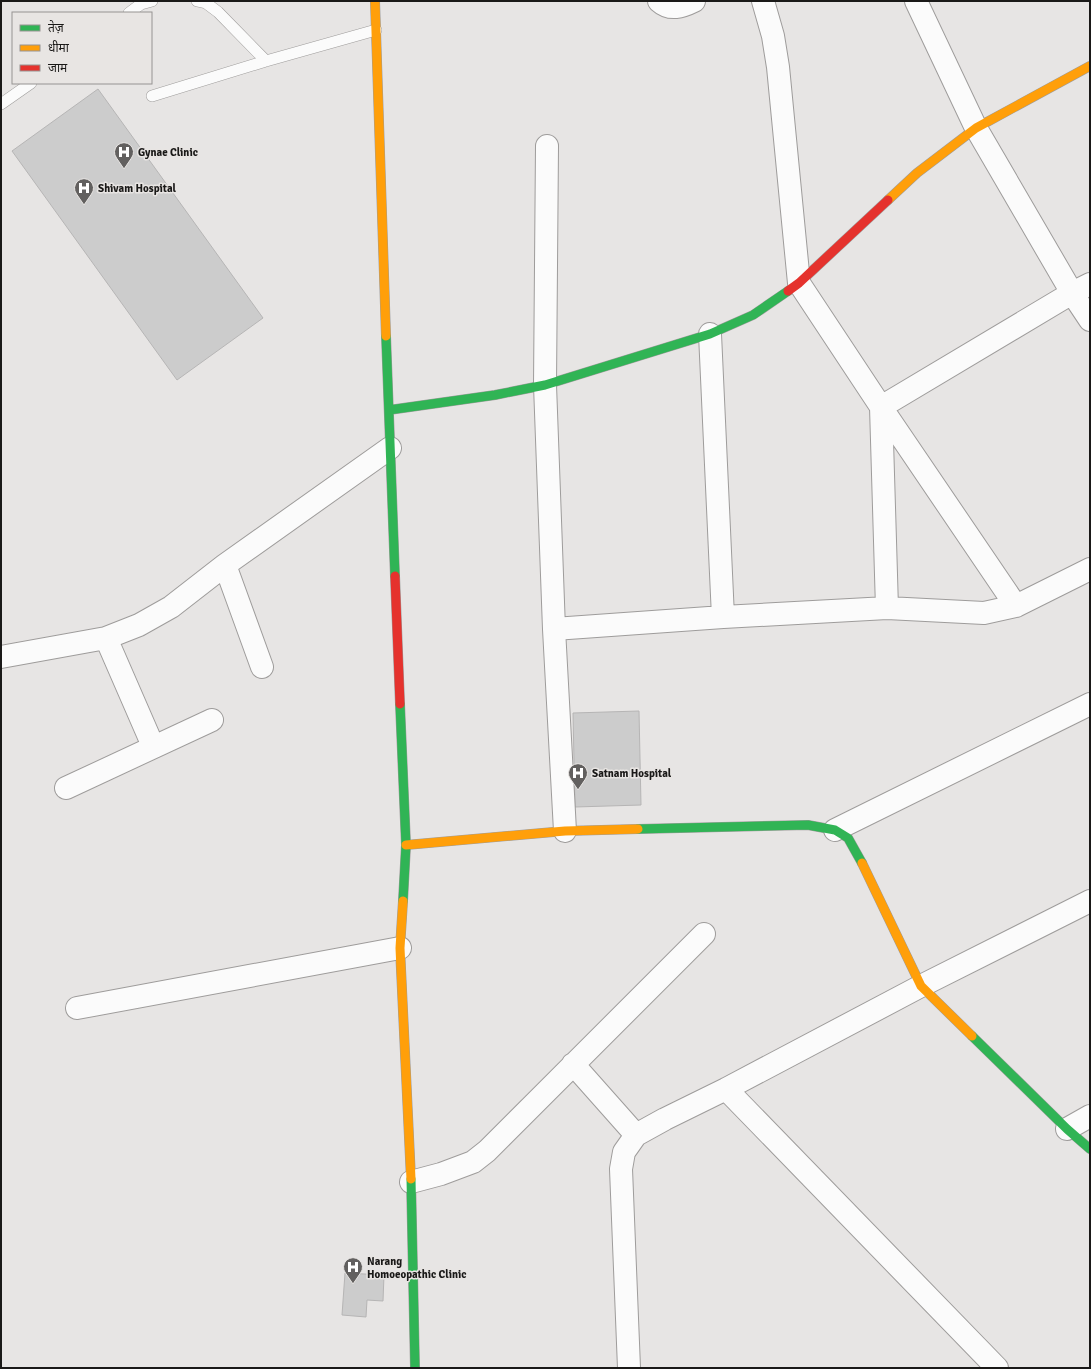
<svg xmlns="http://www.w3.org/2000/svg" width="1091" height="1369" font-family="Signika,'Noto Sans Devanagari',sans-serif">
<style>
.building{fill:#ccc;stroke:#b6b5b5}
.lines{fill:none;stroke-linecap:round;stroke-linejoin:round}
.lane-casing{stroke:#9e9c9b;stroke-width:12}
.street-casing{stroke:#9e9c9b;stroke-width:24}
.fast-casing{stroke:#9e9c9b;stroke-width:10}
.slow-casing{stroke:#9e9c9b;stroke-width:10}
.jam-casing{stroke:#9e9c9b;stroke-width:10}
.lane{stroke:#fbfbfb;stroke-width:11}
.street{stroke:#fbfbfb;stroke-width:22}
.fast{stroke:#30b455;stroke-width:9}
.slow{stroke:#ff9f0a;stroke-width:9}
.jam{stroke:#e5322d;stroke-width:9}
.labels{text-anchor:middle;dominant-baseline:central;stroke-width:3;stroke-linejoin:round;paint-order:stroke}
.poi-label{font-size:11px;font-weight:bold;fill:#1a1918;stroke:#e8e5e3;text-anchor:start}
</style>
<rect width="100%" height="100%" fill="#e7e5e4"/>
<path class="building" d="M98 89 263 318 177 380 12 151Z
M639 711 641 805 575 807 573 713Z
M345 1273 384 1275 383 1301 367 1300 366 1317 342 1315Z"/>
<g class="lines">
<g class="lane-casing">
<path id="lane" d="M197 1 206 3 218 12 266 61
M129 13 141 4 152 1
M152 96 266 61 376 30
M1 104 31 83"/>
</g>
<g class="street-casing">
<path id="street" d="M659 1C670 11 682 7 694 1
M763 1 773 36 778 67 799 283 881 407 1016 606 1090 569
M916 1 976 128 1072 293 1090 320
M547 146 545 385 554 629 565 831
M710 334 723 617
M225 565 262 667
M887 608 881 407 1072 293 1090 284
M554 629 723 617 887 608 984 613 1016 606
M106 638 153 746
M1 657 106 638 139 625 171 607 225 565 390 448
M66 788 212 720
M835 830 1090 704
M77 1008 400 948
M573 1064 636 1135
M726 1089 997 1368
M1067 1129 1090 1116
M411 1182 441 1174 473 1162 487 1151 704 934
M629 1368 621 1169 624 1152 636 1135 665 1119 726 1089 921 986 1090 901"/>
</g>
<g class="fast-casing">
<path id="fast" d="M386 336 395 576
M389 410 495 395 545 385 710 334 753 315 788 291
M400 704 406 845 403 901
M638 829 808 825 835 830 848 838 862 863
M972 1036 1067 1129 1090 1149
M411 1179 415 1368"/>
</g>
<g class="slow-casing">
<path id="slow" d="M375 1 386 336
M888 200 917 173 976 128 1090 66
M406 845 565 831 638 829
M862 863 921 986 972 1036
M403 901 400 948 411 1179"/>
</g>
<g class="jam-casing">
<path id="jam" d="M788 291 799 283 888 200
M395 576 400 704"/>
</g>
<use href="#lane" class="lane"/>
<use href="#street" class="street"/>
<use href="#fast" class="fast"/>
<use href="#slow" class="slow"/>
<use href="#jam" class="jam"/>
</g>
<defs>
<g id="hospital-pin" transform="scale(1)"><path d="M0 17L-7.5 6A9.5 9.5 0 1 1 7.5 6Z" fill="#62605f" stroke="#e8e5e3"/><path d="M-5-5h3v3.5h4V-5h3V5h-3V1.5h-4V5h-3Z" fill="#fff"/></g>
</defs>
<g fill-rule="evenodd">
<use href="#hospital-pin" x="124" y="152"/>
<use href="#hospital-pin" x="84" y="188"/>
<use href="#hospital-pin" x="578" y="773"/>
<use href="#hospital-pin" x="353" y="1267"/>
</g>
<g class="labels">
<g class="poi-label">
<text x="138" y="152">Gynae Clinic</text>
<text x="98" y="188">Shivam Hospital</text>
<text x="592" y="773">Satnam Hospital</text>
<text x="367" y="1261">Narang<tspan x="367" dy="13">Homoeopathic Clinic</tspan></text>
</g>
</g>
<rect width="1091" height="1369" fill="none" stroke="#1a1918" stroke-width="4"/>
<rect x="12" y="12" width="140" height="72" fill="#e8e5e3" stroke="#969392"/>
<rect x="20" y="25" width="20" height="6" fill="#30b455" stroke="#969392"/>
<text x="48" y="32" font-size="12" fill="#1a1918">तेज़</text>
<rect x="20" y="45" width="20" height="6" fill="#ff9f0a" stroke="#969392"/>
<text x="48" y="52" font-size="12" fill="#1a1918">धीमा</text>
<rect x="20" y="65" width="20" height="6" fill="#e5322d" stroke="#969392"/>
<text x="48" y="72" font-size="12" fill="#1a1918">जाम</text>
</svg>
